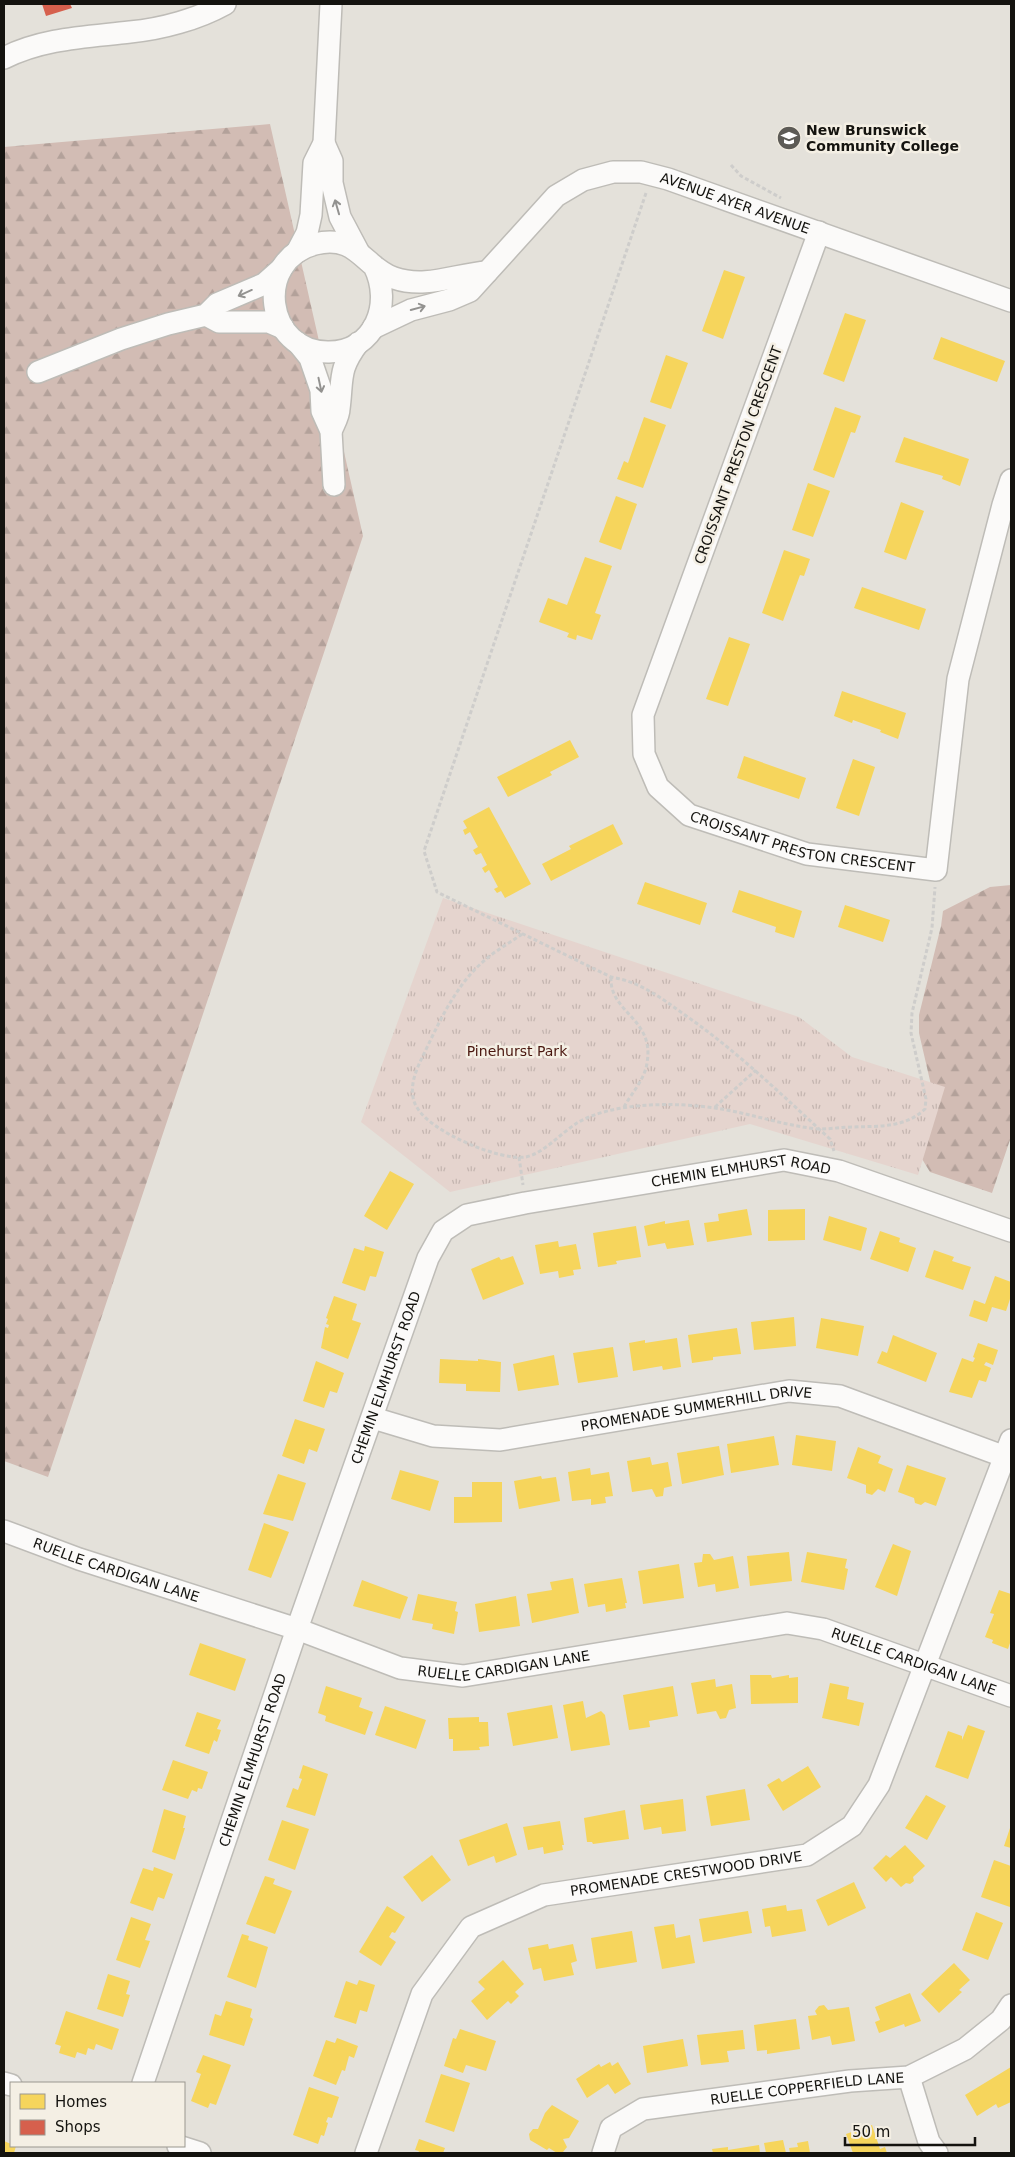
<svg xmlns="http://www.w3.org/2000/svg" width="1015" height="2157" font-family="'DejaVu Sans',sans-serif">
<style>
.forest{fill:url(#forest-firs)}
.park{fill:url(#park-tufts)}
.homes{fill:#f6d55c}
.shops{fill:#d6604d}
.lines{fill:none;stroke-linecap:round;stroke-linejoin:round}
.minor-casing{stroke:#bebcb7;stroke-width:24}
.path{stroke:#cecdcb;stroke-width:3;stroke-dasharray:4 2.5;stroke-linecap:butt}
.minor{stroke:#fbfaf9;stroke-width:21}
.oneway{stroke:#939290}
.labels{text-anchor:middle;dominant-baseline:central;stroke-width:5;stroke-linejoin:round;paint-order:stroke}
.poi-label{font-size:14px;font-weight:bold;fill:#14130f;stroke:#f4efe4;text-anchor:start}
.street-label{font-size:14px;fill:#14130f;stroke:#f4efe4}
.park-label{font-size:14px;fill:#49160e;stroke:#f4efe4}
</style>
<defs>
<pattern id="forest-firs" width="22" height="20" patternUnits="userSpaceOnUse" patternTransform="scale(1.25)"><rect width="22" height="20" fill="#d2bcb4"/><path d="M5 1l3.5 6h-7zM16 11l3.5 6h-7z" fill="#b3a19a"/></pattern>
<pattern id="park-tufts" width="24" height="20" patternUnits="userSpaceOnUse" patternTransform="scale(1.25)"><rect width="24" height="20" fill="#e5d4ce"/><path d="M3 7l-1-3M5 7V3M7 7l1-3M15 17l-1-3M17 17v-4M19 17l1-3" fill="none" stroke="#c4b5b0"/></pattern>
</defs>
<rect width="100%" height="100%" fill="#e4e1da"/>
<path class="forest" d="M270 124 363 536 48 1477 4 1461V147Z
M1011 885V1137L992 1193 930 1172 908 1136 934 1098 919 1033V1015L941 926 943 911 990 887Z"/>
<path class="park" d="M443 898 799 1017 852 1057 945 1087 918 1175 750 1124 450 1192 361 1122Z"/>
<path class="homes" d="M724 270 745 277 723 339 702 331Z
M845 313 866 320 844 382 823 374Z
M941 337 1005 361 997 382 933 359Z
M666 355 688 363 671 409 650 402Z
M835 407 861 416 855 433 851 432 834 478 813 470Z
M644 417 666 425 643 488 617 479 624 461 628 463Z
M904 437 969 459 960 486 942 479 943 476 895 462Z
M808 483 830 491 813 537 792 530Z
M616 496 637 504 621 550 599 542Z
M901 502 924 511 906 560 884 552Z
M784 550 810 559 804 576 800 575 783 621 762 613Z
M585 557 612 566 595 613 601 615 592 640 577 635 576 640 567 637 569 633 539 622 548 598 567 605Z
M862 587 926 609 919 630 854 608Z
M729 637 750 644 728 706 706 699Z
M842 691 906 713 898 739 880 732 881 730 853 720 852 723 834 716Z
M570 740 579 757 550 772 552 775 508 797 497 777Z
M744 756 806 778 799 799 737 778Z
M853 759 875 767 859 816 836 808Z
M489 807 531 884 505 898 501 891 497 893 494 889 498 887 489 870 485 873 482 868 487 865 481 853 476 855 473 850 478 847 470 832 465 835 463 830 467 828 463 821Z
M613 824 623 844 551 881 542 864 571 849 569 846Z
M645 882 707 903 700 925 637 904Z
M739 890 802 911 794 938 775 932 776 927 732 912Z
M845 905 890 920 883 942 838 927Z
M390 1171 414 1184 387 1230 364 1216Z
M747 1209 752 1235 707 1242 704 1223 719 1221 718 1214Z
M805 1209V1240L768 1241V1210Z
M829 1216 867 1228 861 1251 823 1240Z
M689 1220 694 1245 667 1249 665 1243 648 1246 644 1226 665 1221V1224Z
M636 1226 641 1257 616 1261 617 1264 598 1267 593 1233Z
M880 1231 900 1238 899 1242 916 1248 908 1272 870 1259Z
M558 1241 559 1247 576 1244 581 1269 573 1270 574 1275 559 1278 558 1271 540 1274 535 1245Z
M365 1246 384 1252 376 1277 370 1276 365 1291 342 1283 354 1248 364 1251Z
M934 1250 954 1257 952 1261 971 1267 963 1290 925 1277Z
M513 1256 524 1284 483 1300 471 1269 499 1257 501 1260Z
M995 1276 1011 1282V1296L1006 1311 992 1307 987 1322 969 1316 974 1300 985 1304Z
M334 1296 357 1304 352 1320 361 1323 348 1359 321 1348 325 1327 328 1328 329 1325 326 1324 328 1319 326 1318Z
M794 1317 796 1346 754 1350 751 1322Z
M821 1318 864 1326 858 1356 816 1348Z
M737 1328 741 1354 713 1357V1360L692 1363 688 1335Z
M893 1335 937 1353 926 1382 877 1363 882 1351 887 1353Z
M677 1338 681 1367 663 1370 662 1366 633 1371 629 1343 645 1340V1343Z
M978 1343 998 1350 993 1365 986 1362 984 1365 991 1368 986 1382 979 1380 972 1398 949 1392 962 1358 973 1362 975 1358 973 1357Z
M613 1347 618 1377 578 1383 573 1353Z
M554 1355 559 1385 518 1391 513 1364Z
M440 1359 478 1361V1359L501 1362 500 1392 466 1391V1384L439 1383Z
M316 1361 344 1373 337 1393 330 1391 324 1408 303 1401Z
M295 1419 325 1429 317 1452 309 1449 304 1464 282 1456Z
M796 1435 836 1441 832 1471 792 1465Z
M774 1436 779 1465 731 1473 727 1444Z
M719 1446 724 1475 682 1484 677 1453Z
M858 1447 881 1456 878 1463 893 1469 885 1492 878 1489 872 1495 866 1493V1485L847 1478Z
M650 1457 652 1465 668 1462 672 1486 664 1488 663 1496 656 1497 652 1489 632 1492 627 1461Z
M907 1465 946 1478 936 1506 925 1502 921 1505 915 1503 914 1498 898 1492Z
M590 1468 591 1475 609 1472 613 1496 605 1497 606 1503 591 1505V1499L572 1501 568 1472Z
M400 1470 439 1481 430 1511 391 1499Z
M278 1474 306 1483 293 1521 263 1514Z
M541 1476 542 1479 556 1477 560 1501 519 1509 514 1481Z
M472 1482H502V1522L454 1523V1497H472Z
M264 1523 289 1532 271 1578 248 1570Z
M893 1544 911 1551 897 1596 875 1587Z
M789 1552 792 1581 750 1586 747 1556Z
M807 1552 847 1559 845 1568 848 1569 844 1590 801 1582Z
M703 1554H710L714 1560 733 1556 739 1588 716 1592 715 1584 698 1587 694 1563 702 1562Z
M679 1564 684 1598 643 1604 638 1571Z
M573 1578 579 1613 532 1623 527 1594 552 1590 550 1582Z
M622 1578 627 1603H625L626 1608 606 1612 605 1604 588 1607 584 1584Z
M362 1580 408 1597 400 1619 353 1606Z
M999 1590 1011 1594V1640L1008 1649 992 1643 993 1640 985 1637 994 1614 990 1613Z
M418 1594 457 1602 455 1611 458 1612 454 1634 432 1629 433 1624 412 1620Z
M516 1596 520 1626 479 1632 475 1604Z
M200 1643 246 1659 235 1691 189 1675Z
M750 1675H771L772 1678 789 1675V1678L798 1677V1703L751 1704Z
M715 1679 716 1687 732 1684 736 1708 729 1710 726 1718 720 1719 716 1711 697 1714 691 1683Z
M830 1683 849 1687 847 1699 864 1703 859 1726 822 1718Z
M326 1686 362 1698 359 1707 373 1712 365 1735 325 1721 326 1716 318 1713Z
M673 1686 678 1716 649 1721 650 1727 629 1730 623 1695Z
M583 1701 586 1718 601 1711 605 1715 610 1745 571 1751 563 1705Z
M552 1705 558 1738 513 1746 507 1713Z
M385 1706 426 1720 416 1749 375 1735Z
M197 1712 221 1720 217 1729 221 1730 217 1742 214 1740 209 1754 185 1746Z
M479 1717V1722H488L489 1746 479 1747 480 1750 453 1751V1739H449L448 1718Z
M968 1725 985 1731 968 1779 935 1767 948 1731 962 1736V1740Z
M173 1760 208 1772 202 1789 198 1788 197 1792 192 1790 188 1799 162 1790Z
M303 1765 328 1774 315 1816 286 1807 293 1788 298 1790 302 1779 299 1778Z
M808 1766 821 1787 783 1811 767 1785 779 1778 782 1782Z
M745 1789 750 1820 711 1826 706 1796Z
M926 1795 946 1806 927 1840 905 1828Z
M683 1799 686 1831 662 1834 661 1827 644 1830 640 1805Z
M164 1809 186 1816 183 1828H185L175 1860 152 1852Z
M625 1810 629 1839 593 1844 592 1842H587L584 1818Z
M282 1820 309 1829 295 1870 268 1860Z
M560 1821 564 1845H562L563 1850 544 1854 543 1847 528 1850 523 1827Z
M507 1823 517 1855 496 1863 494 1856 468 1866 459 1840Z
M1011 1825V1848L1004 1846Z
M905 1845 925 1866 913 1877 914 1881 910 1884 906 1883 901 1887 891 1877 886 1882 873 1868 886 1855 890 1858Z
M432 1855 451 1880 422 1902 403 1877Z
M994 1860 1011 1866 1010 1907 981 1897Z
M154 1867 173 1874 164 1899 158 1897 153 1911 130 1903 143 1868 153 1871Z
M265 1876 275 1879 273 1884 292 1891 275 1934 246 1924Z
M854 1882 866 1908 828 1926 816 1900Z
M786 1905 787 1911 802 1909 806 1931 772 1937 770 1926 765 1927 762 1909Z
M387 1906 405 1917 395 1933 392 1932 389 1937 396 1942 381 1966 359 1952Z
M748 1911 752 1933 703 1942 699 1919Z
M976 1912 1003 1923 988 1960 962 1950Z
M131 1917 151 1924 145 1940 150 1941 140 1968 116 1960Z
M674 1924 676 1938 690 1935 695 1963 662 1969 654 1927Z
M632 1931 637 1962 596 1969 591 1938Z
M242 1934 249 1936 248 1940 268 1947 256 1988 227 1977Z
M548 1944 549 1949 573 1944 577 1961 571 1963 574 1975 544 1981 541 1968 533 1970 528 1948Z
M503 1960 524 1984 515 1992 519 1996 511 2004 508 2001 487 2020 471 2001 485 1989 478 1982Z
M954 1963 970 1980 959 1990 962 1992 939 2013 921 1994Z
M108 1974 130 1981 126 1994 130 1995 123 2017 97 2009Z
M359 1980 375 1985 367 2012 360 2010 356 2024 334 2017 346 1981 357 1985Z
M910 1993 921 2021 905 2027 904 2024 879 2033 875 2022 880 2020 875 2007Z
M226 2001 252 2009 250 2017 253 2019 244 2046 209 2035 215 2014 221 2016Z
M824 2005 828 2010 849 2007 855 2041 832 2045 830 2036 812 2040 808 2016 817 2015 815 2011 819 2006Z
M66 2011 119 2029 112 2050 96 2044 94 2050 88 2048 86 2055 77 2052 75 2058 59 2053 61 2046 55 2044Z
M796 2019 800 2049 767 2054V2050L757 2051 754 2025Z
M460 2029 496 2041 486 2071 466 2065 463 2073 444 2066 453 2038 456 2039Z
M743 2030 745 2049 727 2051 729 2062 701 2065 697 2035Z
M337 2038 358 2046 354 2058 349 2056 345 2071 342 2070 336 2085 313 2076 326 2040 335 2043Z
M683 2039 688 2066 647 2073 643 2046Z
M203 2055 231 2065 216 2105 210 2103 208 2108 191 2101 201 2074 196 2072Z
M610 2062 612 2066 618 2062 631 2084 615 2094 608 2084 587 2098 576 2079 599 2064 601 2067Z
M1011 2067V2102L998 2108 996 2104 977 2116 965 2095Z
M441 2074 470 2083 454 2132 425 2122Z
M309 2087 339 2097 332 2118 328 2117 326 2122 328 2123 324 2136 321 2135 318 2144 293 2135Z
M552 2105 579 2121 569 2138 563 2139 567 2147 563 2152 557 2153 549 2148 547 2150 530 2140 529 2134 533 2129H538L545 2113Z
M872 2125 880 2149 885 2147 887 2153H853L846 2134Z
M419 2139 445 2148 443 2153H418L419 2151 415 2150Z
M783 2140 786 2153H766L764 2143Z
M4 2141 11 2144V2146H16L14 2153H4Z
M808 2141 810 2153H790L789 2148 798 2147 797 2143Z
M759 2145 760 2153H713L712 2149 728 2147V2150Z"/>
<path class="shops" d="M42 4H70L72 8 46 16Z"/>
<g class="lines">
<g class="minor-casing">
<g id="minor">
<path d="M4 58C43 38 88 37 130 32 162 29 198 19 225 4"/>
<path d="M324 143 332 161V183L340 217 358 251"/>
<path id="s1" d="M819 232 643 715 644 754 658 787 689 815 807 854 936 870 958 679 1003 505 1011 480"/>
<path d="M297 252 307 233 311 215 314 163 324 143 331 4"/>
<path d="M374 266C393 304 375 351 329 352 265 353 253 260 315 244 357 233 364 268 394 278 426 289 456 274 487 272"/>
<path d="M206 315 219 322H269L283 328"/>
<path id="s2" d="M373 328 411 310 449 300 470 291 556 196 583 180 613 172H641L668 179 1011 301"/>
<path d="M298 343 310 358 321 390 322 411 331 431 334 485"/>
<path d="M38 372 121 339 168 324 206 315 217 304 264 284 282 268"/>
<path d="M331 431C334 424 339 416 339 409 343 378 338 370 358 343"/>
<path id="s3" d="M373 1418 433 1436 500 1440 789 1391 840 1396 1011 1459"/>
<path id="s4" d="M4 1531 79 1559 297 1629 400 1668 463 1676 787 1623 823 1629 1011 1696"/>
<path d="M909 2077 929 2142 937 2153"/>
<path d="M4 2083 11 2085"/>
<path id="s5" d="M143 2083 297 1629 428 1258 443 1231 467 1215 525 1203 784 1160 839 1171 1011 1231"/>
<path d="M178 2146 200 2153"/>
<path id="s6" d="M366 2153 422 1994 471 1927 544 1895 807 1855 852 1826 879 1785 1011 1440"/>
<path id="s7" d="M603 2153 611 2128 643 2109 850 2081 909 2077 965 2049 1001 2020 1011 2005"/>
</g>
</g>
<path class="path" d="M731 165 741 176 781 198
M646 193 424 851 437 892 611 977C641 982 661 998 685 1015 738 1052 783 1096 830 1139L834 1151
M522 934C510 943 496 950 485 960 454 986 437 1027 420 1062 413 1077 408 1095 418 1109 432 1132 499 1161 526 1157 544 1153 561 1133 577 1123 612 1102 675 1102 715 1108 750 1113 784 1126 819 1129 831 1129 842 1127 854 1127 879 1126 905 1128 925 1109L926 1099 911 1033 912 1013 932 928 935 887
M611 977C609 1013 655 1018 647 1063 645 1079 631 1094 624 1107
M715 1107 756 1070
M519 1157 523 1185"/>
<use href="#minor" class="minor"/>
</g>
<defs><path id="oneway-shaft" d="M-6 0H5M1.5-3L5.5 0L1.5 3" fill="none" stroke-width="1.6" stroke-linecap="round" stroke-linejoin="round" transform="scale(1.25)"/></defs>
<g class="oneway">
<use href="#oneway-shaft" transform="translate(337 207) rotate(-106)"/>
<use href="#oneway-shaft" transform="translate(245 293) rotate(156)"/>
<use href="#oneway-shaft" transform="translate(418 308) rotate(-15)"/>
<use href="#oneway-shaft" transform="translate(320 385) rotate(78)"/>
</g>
<defs>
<g id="university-disc" transform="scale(1.25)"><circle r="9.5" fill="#5d5b56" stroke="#f4efe4"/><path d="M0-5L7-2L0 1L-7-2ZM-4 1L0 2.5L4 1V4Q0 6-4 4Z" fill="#fff"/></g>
</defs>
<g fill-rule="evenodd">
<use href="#university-disc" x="789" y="138"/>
</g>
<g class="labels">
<g class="poi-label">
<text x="806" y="130">New Brunswick<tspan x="806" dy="16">Community College</tspan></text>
</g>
<g class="street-label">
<text stroke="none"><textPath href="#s2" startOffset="422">AVENUE AYER AVENUE</textPath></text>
<text transform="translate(738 455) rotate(-70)">CROISSANT PRESTON CRESCENT</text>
<text stroke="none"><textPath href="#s1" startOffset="748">CROISSANT PRESTON CRESCENT</textPath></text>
<text stroke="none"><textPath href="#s5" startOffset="1211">CHEMIN ELMHURST ROAD</textPath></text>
<text stroke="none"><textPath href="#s5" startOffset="746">CHEMIN ELMHURST ROAD</textPath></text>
<text stroke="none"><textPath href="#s3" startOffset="329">PROMENADE SUMMERHILL DRIVE</textPath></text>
<text stroke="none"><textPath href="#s4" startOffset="119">RUELLE CARDIGAN LANE</textPath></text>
<text stroke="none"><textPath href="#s4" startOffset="944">RUELLE CARDIGAN LANE</textPath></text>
<text stroke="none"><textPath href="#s4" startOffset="524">RUELLE CARDIGAN LANE</textPath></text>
<text stroke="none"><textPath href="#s5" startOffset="341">CHEMIN ELMHURST ROAD</textPath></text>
<text stroke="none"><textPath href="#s6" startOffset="475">PROMENADE CRESTWOOD DRIVE</textPath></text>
<text stroke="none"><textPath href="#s7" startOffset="229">RUELLE COPPERFIELD LANE</textPath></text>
</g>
<g class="park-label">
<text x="517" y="1051">Pinehurst Park</text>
</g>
</g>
<rect width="1015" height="2157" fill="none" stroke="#14130f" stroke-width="10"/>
<rect x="10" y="2082" width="175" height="65" fill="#f4efe4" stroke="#9a978f"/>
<rect x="20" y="2094" width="25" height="15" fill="#f6d55c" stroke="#9a978f"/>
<text x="55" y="2107" font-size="15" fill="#14130f">Homes</text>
<rect x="20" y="2120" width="25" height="15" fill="#d6604d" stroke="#9a978f"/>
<text x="55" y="2132" font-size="15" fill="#14130f">Shops</text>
<path d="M845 2137v8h130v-8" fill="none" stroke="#14130f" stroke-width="2.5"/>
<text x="852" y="2137" font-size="15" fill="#14130f" stroke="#f4efe4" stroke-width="4" paint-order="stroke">50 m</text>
</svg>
